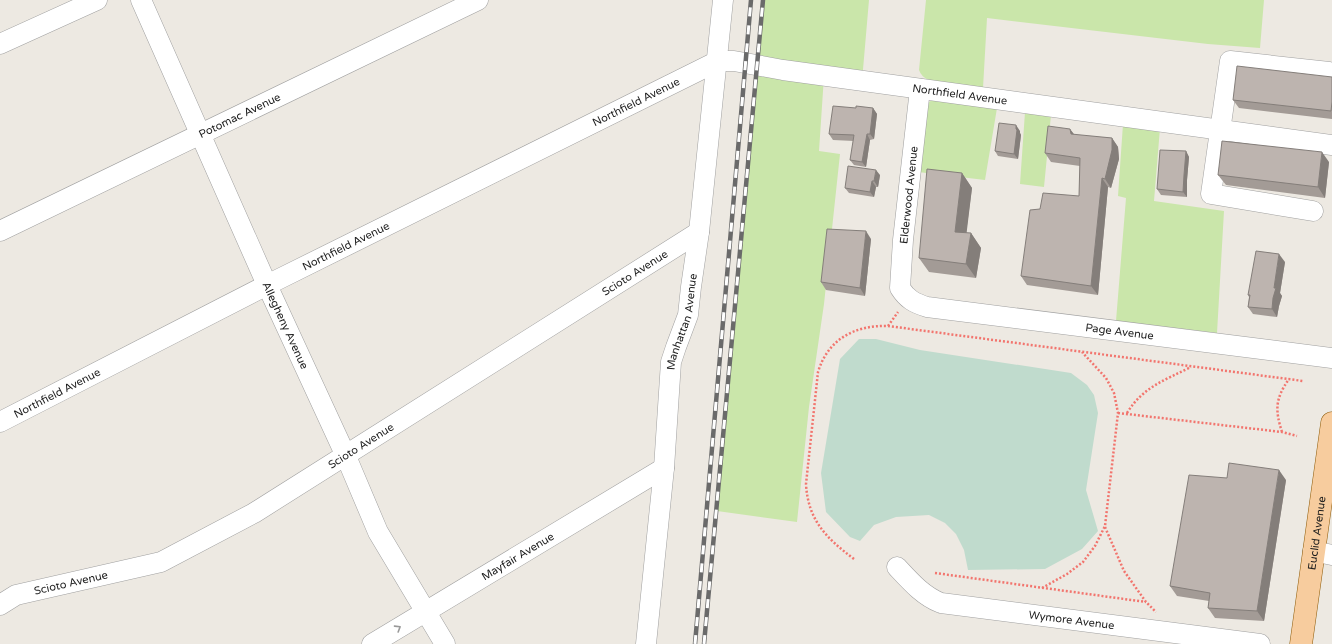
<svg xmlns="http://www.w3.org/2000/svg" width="1332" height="644" font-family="'Varela Round',sans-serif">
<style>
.grass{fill:#cae6aa}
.wetland{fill:#c0dbcd}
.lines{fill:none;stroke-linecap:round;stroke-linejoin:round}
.minor-casing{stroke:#a0a0a0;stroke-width:21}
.major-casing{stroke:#8d5a07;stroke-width:23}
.path{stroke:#f2756e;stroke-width:2.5;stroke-dasharray:2 2;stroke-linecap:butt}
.minor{stroke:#fff;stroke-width:20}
.major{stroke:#f7cc9e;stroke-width:22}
.rail-casing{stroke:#6a6a6a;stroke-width:4.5}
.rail{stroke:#fff;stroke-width:3;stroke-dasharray:9;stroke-linecap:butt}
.wall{fill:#a39b96}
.shaded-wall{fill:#847e7a}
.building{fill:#bdb4af;stroke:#847e7a}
.oneway{stroke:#999}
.labels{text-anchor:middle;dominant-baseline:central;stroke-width:4;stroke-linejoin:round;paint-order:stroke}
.street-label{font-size:11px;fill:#1c1c1c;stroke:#fff}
</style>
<rect width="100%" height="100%" fill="#ede9e2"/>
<path class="grass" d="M764 0H869L862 81 824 76 819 151 840 154 824 304 809 407 797 522 717 511Z
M926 0H1264L1260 48 1208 44 987 18 983 88 929 80C924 78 921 75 919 70Z
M932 100 997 108 985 180 918 172 928 103Z
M1025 112 1051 115 1044 187 1020 184Z
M1123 124 1160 128 1154 201 1224 211 1217 333 1116 321 1126 198 1118 196Z"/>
<path class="wetland" d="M859 339H876L920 350 1071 373 1087 385 1094 395 1098 413 1086 490 1098 531 1082 549 1045 569 968 570 964 550 956 534 945 523 929 515 896 517 874 525 860 541 850 537 826 512 821 473 840 359Z"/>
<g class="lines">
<g class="minor-casing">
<g id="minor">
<path id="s1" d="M141 0 267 285 345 454 378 532 445 644"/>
<path d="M0 44 97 0"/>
<path id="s2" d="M920 89 903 240 900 288C907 299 914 303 927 307L1332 358"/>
<path d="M1313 211 1211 194 1230 61 1329 72"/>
<path id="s3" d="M0 231 478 0"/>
<path id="s4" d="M0 422 267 285 718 61H734L783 70 1332 145"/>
<path d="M1313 551 1332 555"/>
<path id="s5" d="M897 567C910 581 923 596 941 603L1260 644"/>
<path id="s6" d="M0 605 16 595 161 562 254 513 699 232"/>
<path id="s7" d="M372 644 664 468"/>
<path id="s8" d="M646 644 664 468 671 362 676 347 688 315 691 287 699 232 723 0"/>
</g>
</g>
<g class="major-casing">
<g id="major">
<path id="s9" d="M1301 644 1332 423"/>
</g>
</g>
<path class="path" d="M888 326 898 312
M1118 413 1282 432 1297 436
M1127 413C1143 387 1165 380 1191 367
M1282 432C1275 410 1275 399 1289 379
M1105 527 1124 571 1146 602 1156 612
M854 559C826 538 808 520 806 484L818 372C828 339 855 325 888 326L1303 381
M935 573 1146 602
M1042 588 1067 574 1083 562 1095 546 1105 526 1118 413 1114 393 1106 378 1082 352"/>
<use href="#minor" class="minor"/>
<use href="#major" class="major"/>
<g class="rail-casing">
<path id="rail" d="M695 644 751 0
M704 644 763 0"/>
</g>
<use href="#rail" class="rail"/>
</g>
<path class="wall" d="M1332 77V119L1239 108 1233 100Z
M873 108 877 114 874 139 870 140 866 167 854 165 850 160 854 141 833 140 829 134Z
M1070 129 1074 135 1112 138 1118 147 1119 159 1111 188 1108 187 1098 295 1027 285 1021 276 1040 209 1079 196 1080 166 1051 162 1045 153Z
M1020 131V133L1021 135 1018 159 998 156 995 151Z
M1186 151 1189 157 1187 180V197L1161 195 1157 189Z
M1329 162 1325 198 1226 185 1218 175Z
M962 173 972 188 966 233H971L981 248 976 278 929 272 919 258Z
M880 175 878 187H876L874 197 849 193 845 188Z
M871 239 865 296 826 290 821 282Z
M1285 262 1280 293 1282 296 1279 306 1277 317 1253 314 1248 307 1249 297 1248 295Z
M1286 480 1264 621 1215 618 1208 608 1209 601 1177 596 1170 586Z"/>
<path class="shaded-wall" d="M873 108 877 114 874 139 870 134Z
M1016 125 1020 131V133L1021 135 1018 159 1014 154Z
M1070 129 1077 138 1071 134Z
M867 134 870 140 866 167 862 162Z
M1112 138 1118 147 1119 159 1111 188 1105 179Z
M1186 151 1189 157 1187 180V197L1183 192 1184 175Z
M1322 152 1329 162 1325 198 1318 187Z
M876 170 880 175 878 187 874 181Z
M962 173 972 188 965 246 955 232Z
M1102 178 1108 187 1098 295 1091 286Z
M872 181 876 187 874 197 870 192Z
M866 231 871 239 865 296 860 288Z
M971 233 981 248 976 278 966 264Z
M1279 254 1285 262 1280 293 1282 296 1279 306 1277 317 1272 309 1274 288Z
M1279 470 1286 480 1264 621 1257 611Z"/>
<path class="building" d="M1237 66 1332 77V102L1331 111 1233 100Z
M833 106 856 108V106L873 108 870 134H867L862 162 850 160 854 135 829 134Z
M999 123 1016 125V129L1017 130 1014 154 995 151Z
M1048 126 1070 129 1071 134 1112 138V150L1105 179 1102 178 1091 286 1021 276 1030 210 1040 209 1043 193 1079 196 1080 158 1045 153Z
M1222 141 1322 152 1318 187 1218 175Z
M1160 150 1186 151 1184 175 1183 192 1157 189Z
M848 166 876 170 874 181H872L870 192 845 188Z
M927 169 962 173 955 232 971 233 966 264 919 258Z
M827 229 866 231 860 288 821 282Z
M1256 251 1279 254 1274 288H1276L1273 298 1272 309 1248 307 1250 295H1248Z
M1229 463 1279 470 1257 611 1208 608 1210 593 1170 586 1189 475 1227 478Z"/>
<defs><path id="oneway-chevron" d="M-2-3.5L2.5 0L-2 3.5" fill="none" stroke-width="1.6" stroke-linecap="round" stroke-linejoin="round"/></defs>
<use class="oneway" href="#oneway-chevron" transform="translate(398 628) rotate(-32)"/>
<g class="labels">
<g class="street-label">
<text stroke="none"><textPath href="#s4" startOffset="1048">Northfield Avenue</textPath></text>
<text stroke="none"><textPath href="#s4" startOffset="712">Northfield Avenue</textPath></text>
<text stroke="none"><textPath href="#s3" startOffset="266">Potomac Avenue</textPath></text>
<text transform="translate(909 195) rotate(-84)">Elderwood Avenue</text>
<text stroke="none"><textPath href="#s4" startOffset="388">Northfield Avenue</textPath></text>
<text stroke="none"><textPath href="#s6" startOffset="723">Scioto Avenue</textPath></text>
<text stroke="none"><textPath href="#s8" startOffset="325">Manhattan Avenue</textPath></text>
<text stroke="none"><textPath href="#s1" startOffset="356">Allegheny Avenue</textPath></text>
<text stroke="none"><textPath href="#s2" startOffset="428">Page Avenue</textPath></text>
<text stroke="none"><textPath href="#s4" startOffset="64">Northfield Avenue</textPath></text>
<text stroke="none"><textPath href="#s6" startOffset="399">Scioto Avenue</textPath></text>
<text stroke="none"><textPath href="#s9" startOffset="112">Euclid Avenue</textPath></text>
<text stroke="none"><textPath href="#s7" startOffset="170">Mayfair Avenue</textPath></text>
<text stroke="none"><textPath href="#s6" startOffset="75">Scioto Avenue</textPath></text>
<text stroke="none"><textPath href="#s5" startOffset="189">Wymore Avenue</textPath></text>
</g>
</g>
</svg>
